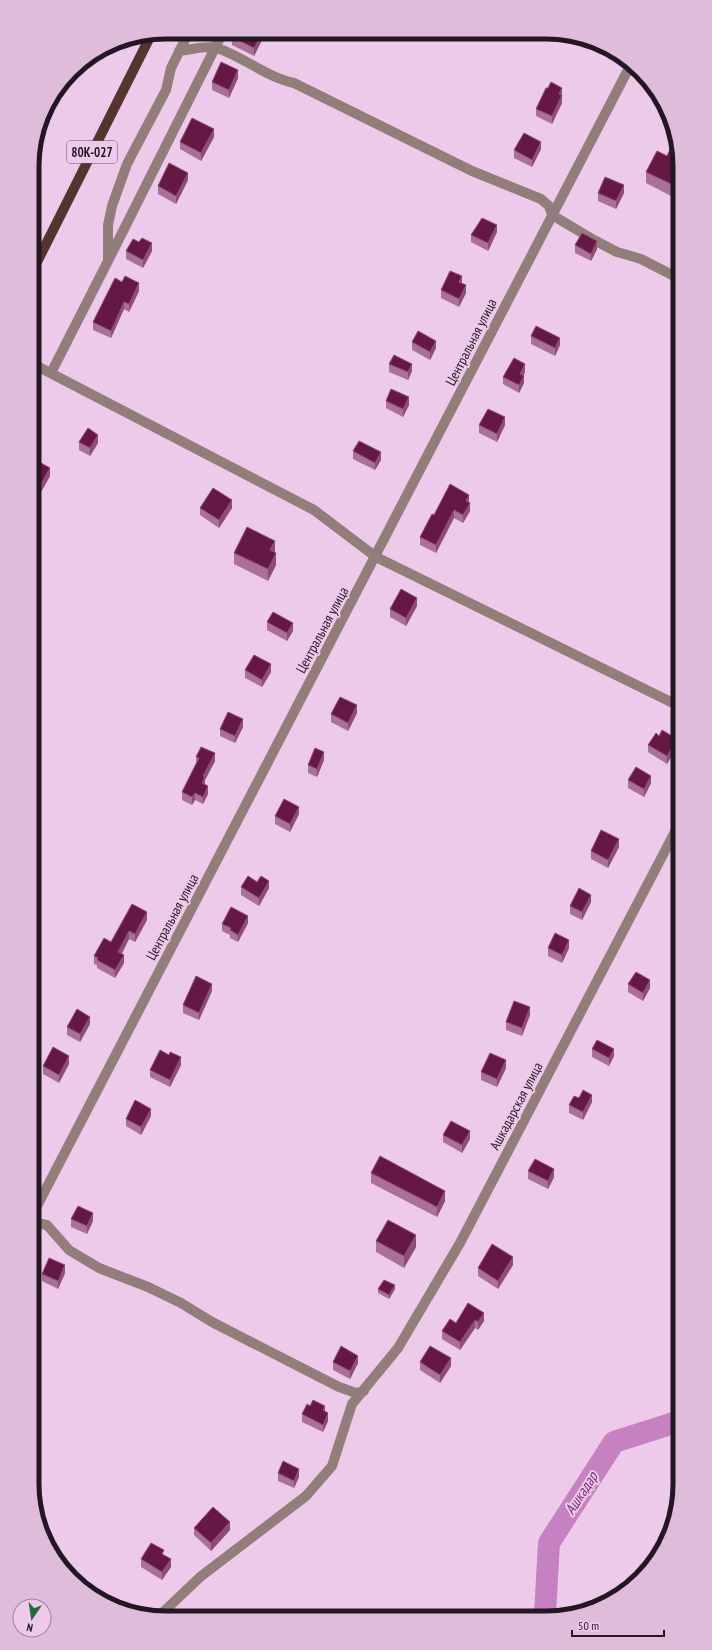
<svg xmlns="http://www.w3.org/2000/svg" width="712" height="1650" font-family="'PT Sans Narrow',sans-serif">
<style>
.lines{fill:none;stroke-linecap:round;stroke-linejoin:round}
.river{stroke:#c681c2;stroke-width:22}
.minor{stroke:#917d79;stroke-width:10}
.major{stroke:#55342f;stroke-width:10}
.wall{fill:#aa7198}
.shaded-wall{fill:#8f4d76}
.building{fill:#661845;stroke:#8f4d76}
.labels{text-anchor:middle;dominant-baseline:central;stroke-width:4;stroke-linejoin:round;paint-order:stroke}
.shield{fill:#eecaea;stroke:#614d5f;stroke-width:1}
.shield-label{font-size:13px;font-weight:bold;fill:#241723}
.street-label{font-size:14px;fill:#241723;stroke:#eecaea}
.water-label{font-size:15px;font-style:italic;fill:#802e7d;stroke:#eecaea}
.rim{fill:none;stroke:#241723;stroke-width:5}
</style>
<rect width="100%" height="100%" fill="#eecaea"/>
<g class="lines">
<path class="river" d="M545 1614 549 1543 614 1442 680 1421"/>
<path class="minor" d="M179 51C189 50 209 45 217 48 244 57 266 77 294 83L472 171 541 199 549 206 552 215 594 240 617 252 641 259 676 277
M109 259 223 32
M33 364 314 510 376 557 677 705
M51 373 108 261V225L112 206 127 164 166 90 171 68 189 32
M36 1208 631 64
M36 1223 47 1225 69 1250 99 1268 148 1287 181 1303 212 1322 339 1387 356 1393 364 1391
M160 1615 200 1577 306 1496 332 1466 352 1404 398 1348 460 1243 678 826"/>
<path class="major" d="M33 270 151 35"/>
</g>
<path class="wall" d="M263 33V38L254 56 232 45V37Z
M238 78 229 98 212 90V82Z
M562 88V103L552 124 536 116V109Z
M214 137 201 161 180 149V142Z
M676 145 671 196 646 183V172L667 156Z
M541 149 532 167 514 158V150Z
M188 180 176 204 158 194V186Z
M598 193H624L616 209 598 201Z
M497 232 488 251 471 242V235Z
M139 242 152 251 143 268 126 259V251Z
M575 245 597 249 591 261 575 253Z
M462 283 466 293 459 307 441 298V290Z
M139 291 129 312 124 309 111 338 93 330V322Z
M531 336 560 345 555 356 531 344Z
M412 342 436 348 430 360 412 350Z
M389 364 412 371 408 380 389 372Z
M525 372 524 375V383L519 393 503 384V377Z
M386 401 409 405 403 417 386 408Z
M479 425H505L497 442 479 433Z
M79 442 98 443 90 456 79 450Z
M353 451 381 460 375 470 353 459Z
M33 460 50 476 41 492 33 488Z
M469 502 470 511 463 523 454 518 436 553 420 545V537L434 515Z
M200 508H232L219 528 200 515Z
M275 552 276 565 268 581 234 564V553Z
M417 606 406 626 390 617V609Z
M267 622 293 631 287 641 267 630Z
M245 670 271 672 262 687 245 678Z
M357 713 348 731 331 722V714Z
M243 727 235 743 220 736V729Z
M659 736 677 747 667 764 648 752V745Z
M196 757 215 761 205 780V785L208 794 203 804 195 800 192 805 182 800V792L196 763Z
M324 760 317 777 308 773V765Z
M628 780 651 783 644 797 628 788Z
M299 814 290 832 275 824V816Z
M619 847 608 868 591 859V851Z
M257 882 269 888 259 906 241 895V887Z
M591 902 582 920 570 914V906Z
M147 920 135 942 129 939 122 954 124 963 115 978 97 968V965L94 964V956L111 942Z
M248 923 238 942 230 938V935L222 931V924Z
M548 948H569L562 963 548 956Z
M628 984 650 988 643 1001 628 992Z
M212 991 199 1020 183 1013V1005Z
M530 1015 522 1036 506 1030V1022Z
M90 1024 80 1042 67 1035V1027Z
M592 1049 614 1056 609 1066 592 1057Z
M169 1055 181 1065 170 1087 150 1077V1070Z
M69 1064 59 1083 43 1074V1066Z
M506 1068 497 1087 481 1080V1072Z
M579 1098 592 1102 583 1120 569 1113V1105Z
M151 1116 141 1135 126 1126V1119Z
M443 1135 470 1139 462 1153 443 1142Z
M528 1171 554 1177 548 1189 528 1179Z
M371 1173 445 1201 437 1217 371 1183Z
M71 1219 93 1221 87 1234 71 1227Z
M376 1241 416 1247 404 1268 376 1252Z
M513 1265 498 1289 478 1276V1268Z
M65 1273 58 1289 42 1281V1274Z
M378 1289H395L389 1299 378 1293Z
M468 1303 484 1321 478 1330 475 1328 460 1350 442 1339V1331L456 1323Z
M333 1362 358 1363 350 1379 333 1370Z
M420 1362 451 1366 440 1383 420 1370Z
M325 1412 328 1421 323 1432 302 1422V1414Z
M278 1473 299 1477 294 1488 278 1481Z
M194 1528 230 1530 211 1551 194 1535Z
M164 1555 171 1567 162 1580 141 1567V1559Z"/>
<path class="shaded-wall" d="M262 33H263V38L254 56V48Z
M238 70V78L229 98V90Z
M562 88V103L552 124V116L559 94Z
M42 119V125L39 131Z
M214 129V137L201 161V153Z
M541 142V149L532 167V160Z
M188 173V180L176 204V196Z
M676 174V186L671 196V184Z
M624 185V193L616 209V201Z
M497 225V232L488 251V243Z
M597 241V249L591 261V254Z
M152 243V251L143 268V260Z
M462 276V284L459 282Z
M139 283V291L129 312V304Z
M466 285V293L459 307V299Z
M124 302V309L111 338V331Z
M560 338V345L555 356V348Z
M436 341V348L430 360V352Z
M412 364V371L408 380V372Z
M525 364V372L520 381V374Z
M524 376V383L519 393V385Z
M409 397V405L403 417V409Z
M505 417V425L497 442V434Z
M98 435V443L90 456V448Z
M381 452V460L375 470V463Z
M50 468V476L41 492V484Z
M469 495V502L466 509V501Z
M232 500V508L219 528V520Z
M470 503V511L463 523V515Z
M454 510V518L436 553V545Z
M275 541V553L270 550Z
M276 553V565L268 581V569Z
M417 598V606L406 626V618Z
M293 623V631L287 641V633Z
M271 664V672L262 687V680Z
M357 705V713L348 731V723Z
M243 719V727L235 743V736Z
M677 739V747L667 764V756Z
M324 752V760L317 777V769Z
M215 753V761L205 780V785L202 783 203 776Z
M651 776V783L644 797V789Z
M208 786V794L203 804V797Z
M195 793V800L192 805V797Z
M299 807V814L290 832V824Z
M619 839V847L608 868V860Z
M269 881V888L259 906V898Z
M591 895V902L582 920V912Z
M147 912V920L135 942V934Z
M248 916V923L238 942V935Z
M129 931V939L118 960V952Z
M569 940V948L562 963V955Z
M124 955V963L115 978V970Z
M650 980V988L643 1001V993Z
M212 984V991L199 1020V1013Z
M530 1007V1015L522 1036V1028Z
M90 1017V1024L80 1042V1034Z
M614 1049V1056L609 1066V1058Z
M69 1056V1064L59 1083V1075Z
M181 1057V1065L170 1087V1080Z
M506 1060V1068L497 1087V1079Z
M592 1095V1102L583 1120V1112Z
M151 1109V1116L141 1135V1127Z
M470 1131V1139L462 1153V1145Z
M554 1169V1177L548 1189V1181Z
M445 1191V1201L437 1217V1207Z
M93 1213V1221L87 1234V1226Z
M416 1235V1247L404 1268V1256Z
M513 1257V1265L498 1289V1281Z
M65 1265V1273L58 1289V1281Z
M395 1285V1289L389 1299V1295Z
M484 1313V1321L478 1330V1322Z
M475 1320V1328L460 1350V1342Z
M358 1356V1363L350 1379V1371Z
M451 1358V1366L440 1383V1375Z
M325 1406V1413L323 1410Z
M328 1413V1421L323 1432V1425Z
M299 1469V1477L294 1488V1481Z
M230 1522V1530L211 1551V1543Z
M171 1559V1567L162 1580V1572Z"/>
<path class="building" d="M235 32 262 33 254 48 232 37Z
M221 62 238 70 229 90 212 82Z
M551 82 562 88 559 94 562 95 552 116 536 109 546 88H548Z
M192 118 214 129 201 153 180 142Z
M524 133 541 142 532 160 514 150Z
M673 143 676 145V174L671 184 646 172 657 151 667 156Z
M169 163 188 173 176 196 158 186Z
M605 177 624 185 616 201 598 193Z
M482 218 497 225 488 243 471 235Z
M582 233 597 241 591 254 575 245Z
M142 238 152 243 143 260 126 251 133 239 139 242Z
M450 271 462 276 459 282 466 285 459 299 441 290Z
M125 276 139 283 129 304 124 302 111 331 93 322 115 278 122 282Z
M536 326 560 338 555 348 531 336Z
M418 331 436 341 430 352 412 342Z
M394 355 412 364 408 372 389 364Z
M514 358 525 364 520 374 524 376 519 385 503 377Z
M391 389 409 397 403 409 386 401Z
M488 409 505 417 497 434 479 425Z
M88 428 98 435 90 448 79 442Z
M359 441 381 452 375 463 353 451Z
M34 459 50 468 41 484 33 480V460Z
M450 484 469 495 466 501 470 503 463 515 454 510 436 545 420 537 432 514 434 515Z
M213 488 232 500 219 520 200 508Z
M247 527 275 541 270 550 276 553 268 569 234 553Z
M401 589 417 598 406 618 390 609Z
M273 612 293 623 287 633 267 622Z
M254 655 271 664 262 680 245 670Z
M340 697 357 705 348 723 331 714Z
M228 712 243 719 235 736 220 729Z
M662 730 677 739 667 756 648 745 656 733 659 736Z
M201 747 215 753 203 776 205 777 202 783 208 786 203 797 195 793 192 797 182 792 199 758 196 757Z
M315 748 324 752 317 769 308 765Z
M636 767 651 776 644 789 628 780Z
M284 799 299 807 290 824 275 816Z
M601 830 619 839 608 860 591 851Z
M248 876 257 882 261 876 269 881 259 898 241 887Z
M579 888 591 895 582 912 570 906Z
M132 904 147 912 135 934 129 931 118 952 124 955 115 970 97 960 98 958 94 956 104 938 111 942Z
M231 907 248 916 238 935 230 930 231 928 222 924Z
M555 933 569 940 562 955 548 948Z
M636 972 650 980 643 993 628 984Z
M196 976 212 984 199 1013 183 1005Z
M514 1001 530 1007 522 1028 506 1022Z
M77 1009 90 1017 80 1034 67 1027Z
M597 1040 614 1049 609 1058 592 1049Z
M53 1047 69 1056 59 1075 43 1066Z
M160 1050 169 1055 170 1052 181 1057 170 1080 150 1070Z
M490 1053 506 1060 497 1079 481 1072Z
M583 1090 592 1095 583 1112 569 1105 574 1096 579 1098Z
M135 1100 151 1109 141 1127 126 1119Z
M451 1121 470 1131 462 1145 443 1135Z
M380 1156 445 1191 437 1207 371 1173Z
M535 1159 554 1169 548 1181 528 1171Z
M78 1206 93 1213 87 1226 71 1219Z
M388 1220 416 1235 404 1256 376 1241Z
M492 1244 513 1257 498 1281 478 1268Z
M49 1258 65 1265 58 1281 42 1274Z
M384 1280 395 1285 389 1295 378 1289Z
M468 1303 484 1313 478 1322 475 1320 460 1342 442 1331 450 1319 456 1323Z
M341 1346 358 1356 350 1371 333 1362Z
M430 1346 451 1358 440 1375 420 1362Z
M313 1400 325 1406 323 1410 328 1413 323 1425 302 1414 307 1404 310 1406Z
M283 1461 299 1469 294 1481 278 1473Z
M213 1507 230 1522 211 1543 194 1528Z
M151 1543 164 1550 162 1554 171 1559 162 1572 141 1559Z"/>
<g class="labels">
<rect class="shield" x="67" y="141" width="50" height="22" rx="3"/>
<g class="shield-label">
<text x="92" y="152">80К-027</text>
</g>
<g class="street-label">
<text transform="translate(471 342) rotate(-63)">Центральная улица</text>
<text transform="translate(322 630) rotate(-62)">Центральная улица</text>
<text transform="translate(172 917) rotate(-62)">Центральная улица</text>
<text transform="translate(516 1106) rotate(-62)">Ашкадарская улица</text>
</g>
<g class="water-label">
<text transform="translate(581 1493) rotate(-57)">Ашкадар</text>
</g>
</g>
<path d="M0 0H712V1650H0ZM166 39H546A127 127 0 0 1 673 166V1484A127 127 0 0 1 546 1611H166A127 127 0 0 1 39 1484V166A127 127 0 0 1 166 39Z" fill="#debcda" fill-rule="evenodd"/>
<path class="rim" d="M166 39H546A127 127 0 0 1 673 166V1484A127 127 0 0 1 546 1611H166A127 127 0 0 1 39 1484V166A127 127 0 0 1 166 39Z"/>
<g transform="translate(32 1618) rotate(193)"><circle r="19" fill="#eecaea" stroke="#9d829a"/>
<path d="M0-3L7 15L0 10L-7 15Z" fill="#246b37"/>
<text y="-6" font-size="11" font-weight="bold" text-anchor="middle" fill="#241723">N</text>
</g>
<path d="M572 1630v6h92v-6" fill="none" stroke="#241723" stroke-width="2"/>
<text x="578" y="1630" font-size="12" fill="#241723" stroke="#eecaea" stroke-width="3" paint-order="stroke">50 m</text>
</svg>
